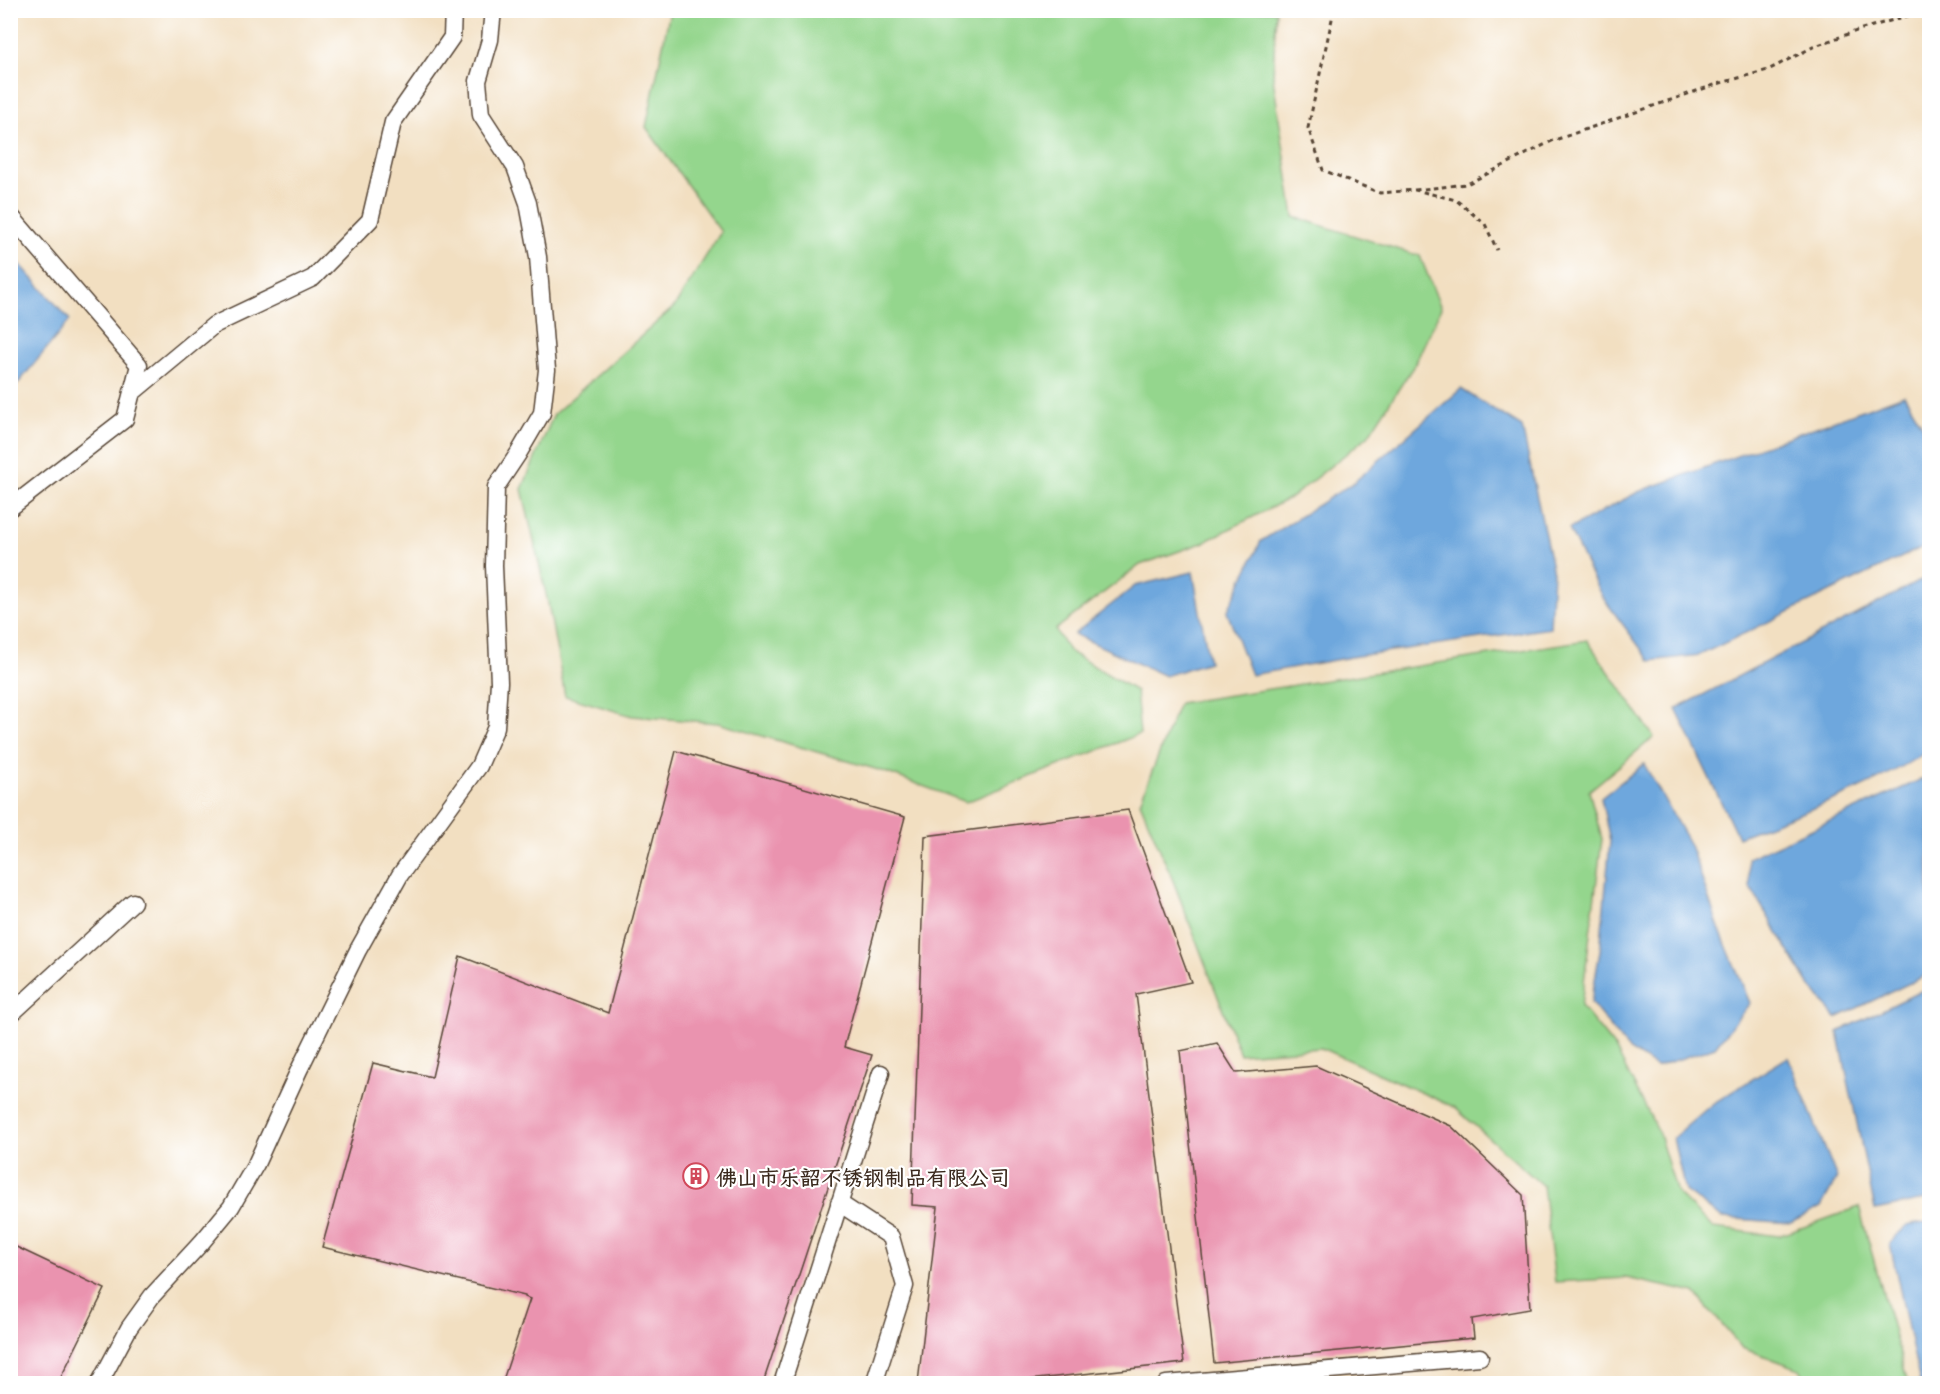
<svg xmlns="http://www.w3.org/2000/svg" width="1940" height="1394" font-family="'Playpen Sans','LXGW WenKai TC',sans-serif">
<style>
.green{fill:#94d68d;stroke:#688056;stroke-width:1.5}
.water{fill:#6ea7dd;stroke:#54687e;stroke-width:1.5}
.building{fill:#ea93af}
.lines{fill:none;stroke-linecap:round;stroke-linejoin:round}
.minor-casing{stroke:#564536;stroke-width:19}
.path{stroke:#564536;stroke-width:3;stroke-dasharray:4.5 4.5;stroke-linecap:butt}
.minor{stroke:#fff;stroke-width:16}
.labels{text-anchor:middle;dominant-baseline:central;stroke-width:4.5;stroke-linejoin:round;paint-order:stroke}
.poi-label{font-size:21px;font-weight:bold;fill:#3b2a1e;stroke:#fff;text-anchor:start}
</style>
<rect width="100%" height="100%" fill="#fff"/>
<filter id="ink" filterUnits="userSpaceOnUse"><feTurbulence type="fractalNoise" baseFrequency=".0167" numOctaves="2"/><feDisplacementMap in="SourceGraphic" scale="12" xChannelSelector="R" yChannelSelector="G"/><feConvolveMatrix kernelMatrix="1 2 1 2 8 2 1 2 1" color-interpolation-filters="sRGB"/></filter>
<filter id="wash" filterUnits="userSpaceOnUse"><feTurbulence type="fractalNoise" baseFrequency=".008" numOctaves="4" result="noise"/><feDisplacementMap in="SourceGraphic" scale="24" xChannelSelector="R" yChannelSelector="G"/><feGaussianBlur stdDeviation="1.35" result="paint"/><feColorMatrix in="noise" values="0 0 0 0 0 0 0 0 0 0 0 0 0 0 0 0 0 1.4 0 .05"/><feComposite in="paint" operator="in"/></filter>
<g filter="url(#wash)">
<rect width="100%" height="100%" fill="#f2dfc1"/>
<path class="green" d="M670 11H1276L1273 78 1294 217 1420 256 1441 308 1415 364 1368 436 1292 497 1202 543 1140 565 1055 630 1070 652 1136 691 1140 734 966 802 882 771 718 723 632 716 565 696 548 603 522 489 554 414 675 306 721 232 646 127Z
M1587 640 1654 737 1589 791 1602 839 1581 1006 1615 1048 1628 1073 1658 1131 1677 1193 1713 1228 1779 1236 1859 1207 1908 1383H1808L1800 1369 1742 1348 1695 1293 1626 1278 1555 1282 1543 1186 1454 1107 1321 1048 1240 1054 1174 883 1140 802 1179 703Z"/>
<path class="water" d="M10 253 70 320 11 392H10Z
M1461 389 1522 427 1553 572 1550 628 1357 656 1251 675 1227 612 1261 541 1353 483Z
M1904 395 1929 436V544L1700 655 1650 661 1601 595 1569 529 1638 492Z
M1193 572 1209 662 1165 676 1074 634 1135 586Z
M1929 576V750C1871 789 1803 812 1738 837L1676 709Z
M1644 764 1690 845 1719 928 1750 1003 1715 1047 1656 1067 1628 1049 1591 1003 1600 951 1610 841 1601 798Z
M1929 776V974L1836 1018 1808 983 1750 887 1748 858Z
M1929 987V1199L1875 1210 1838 1032Z
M1788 1057 1837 1178 1821 1207 1791 1223 1722 1218 1685 1191 1673 1138 1712 1104Z
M1929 1222V1383H1920L1890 1244 1906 1226Z"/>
<g id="blocks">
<path class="building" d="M676 751 905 817 844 1047 872 1055 763 1383H502L530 1299 525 1297V1296L322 1247 373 1063 432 1077 460 956 608 1013Z
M1128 810 1191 982 1136 994 1184 1363 1000 1383H918L938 1207 912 1205 925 836Z
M1217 1043 1236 1073 1316 1066 1451 1126 1523 1195 1530 1309 1472 1319 1474 1338 1214 1363 1180 1051Z
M10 1244 105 1289 58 1383H10Z"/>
</g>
</g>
<g filter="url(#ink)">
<use href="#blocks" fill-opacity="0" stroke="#564536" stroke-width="1.5"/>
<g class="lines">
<g class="minor-casing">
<path id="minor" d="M10 215 139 365 125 419 10 508
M132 393 214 325 313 278 370 220 393 122 452 37 453 10
M10 1015 133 902
M839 1203 891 1237 905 1286 874 1384
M99 1384 129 1328 152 1296 202 1242 231 1207 256 1164 299 1070 358 950 400 875 479 766 496 727 499 682 494 566 496 487 518 454 542 413 547 370 538 257 528 203 515 167 481 115 478 81 490 40 493 10
M782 1384 881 1073
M1166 1384 1480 1357"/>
</g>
<path class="path" d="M1334 10 1308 128 1323 170 1380 193 1415 190 1456 200 1485 224 1497 250
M1415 190 1467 184 1552 141 1717 84 1768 70 1815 46 1862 29 1928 10"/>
<use href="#minor" class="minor"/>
</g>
</g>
<defs>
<g id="building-ring" transform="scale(1.35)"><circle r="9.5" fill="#fff" stroke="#d1495b" stroke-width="1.5"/><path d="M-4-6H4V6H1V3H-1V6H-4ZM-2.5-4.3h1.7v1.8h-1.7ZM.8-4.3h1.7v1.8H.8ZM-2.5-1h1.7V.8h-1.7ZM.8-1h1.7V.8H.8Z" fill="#d1495b"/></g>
</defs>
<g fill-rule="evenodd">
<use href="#building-ring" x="696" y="1176"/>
</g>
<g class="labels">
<g class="poi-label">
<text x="716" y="1176">佛山市乐韶不锈钢制品有限公司</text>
</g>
</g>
<rect width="1940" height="1394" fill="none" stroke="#fff" stroke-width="36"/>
</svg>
